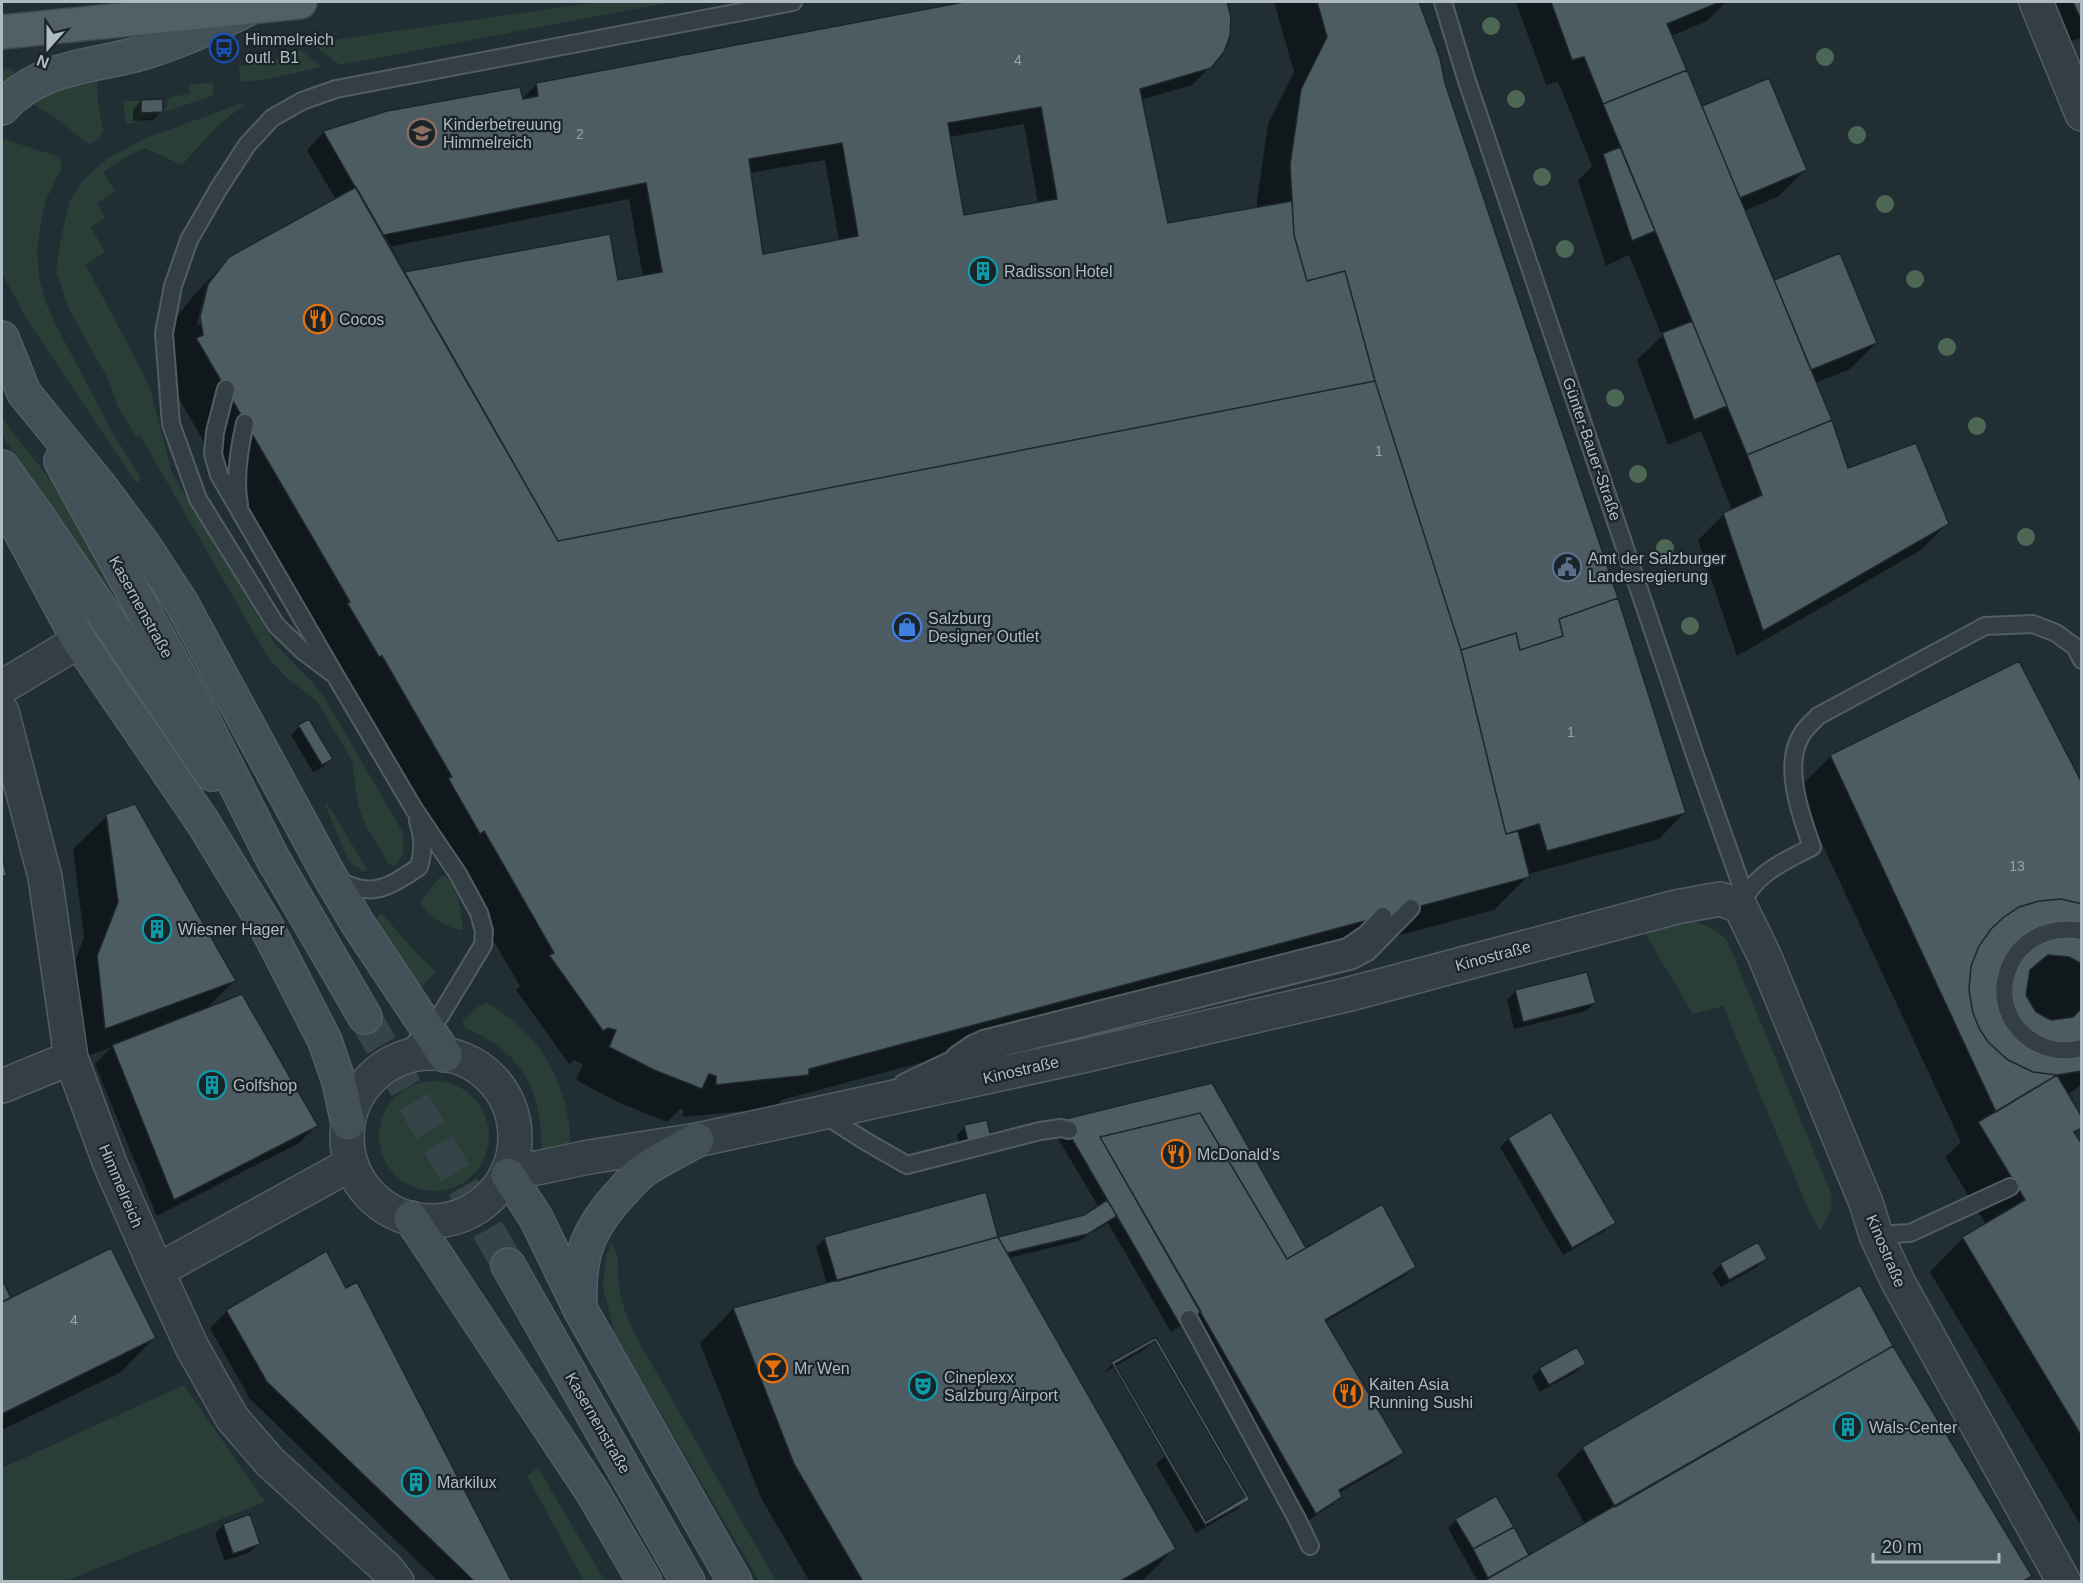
<svg xmlns="http://www.w3.org/2000/svg" width="2083" height="1583" font-family="Helvetica,sans-serif">
<style>
.green{fill:#2a3e38}
.shadow{fill:#0007;fill-rule:evenodd}
.building{fill:#4d5b63;stroke:#1c262b;stroke-width:1.5;fill-rule:evenodd}
.lines{fill:none;stroke-linecap:round;stroke-linejoin:round}
.secondary-tunnel{stroke:#364349;stroke-width:33;stroke-dasharray:33 16;stroke-linecap:butt}
.lane-casing{stroke:#525d63;stroke-width:20}
.street-casing{stroke:#525d63;stroke-width:36}
.secondary-casing{stroke:#525d63;stroke-width:36}
.primary-casing{stroke:#3e484f;stroke-width:36}
.lane{stroke:#343f45;stroke-width:16}
.street{stroke:#343f45;stroke-width:33}
.secondary{stroke:#435058;stroke-width:33}
.primary{stroke:#525f65;stroke-width:33}
.tree{fill:#4d6755}
.labels{text-anchor:middle;dominant-baseline:central;stroke-width:4.5;stroke-linejoin:round;paint-order:stroke}
.number-label{font-size:14px;fill:#96a3aa}
.poi-label{font-size:16px;fill:#afbbc2;stroke:#1a2429;text-anchor:start}
.street-label{font-size:16px;fill:#afbbc2;stroke:#1a2429}
</style>
<rect width="100%" height="100%" fill="#212e34"/>
<path class="green" d="M598 2H672L340 65 315 46 340 39Z
M301 50 322 67 267 79 241 82 239 66 269 61Z
M10 68 14 71V75L2 88V69Z
M94 80 97 82 98 102 103 131 99 139 90 144 80 138 62 122 33 104 61 86Z
M213 83V96C185 104 157 115 129 124L126 122 123 101H139L141 114 164 113 169 97 189 94V84Z
M243 103 244 105 217 126 182 165 145 148 121 160 103 172 115 191 97 203 105 218 91 227 105 252 86 265 149 385 172 473 275 644 313 683 326 700 402 831C404 844 406 857 394 866L388 863 366 826 358 807 352 761 330 723 317 701 288 679 269 659 140 435 136 436 118 407 108 379 69 309 56 270 61 238 70 200 84 179 108 158 146 138Z
M4 139 56 156 62 161 61 169 47 198 42 217 37 250 39 277 45 301 55 323 111 430 140 477 139 481 136 483 26 318 2 273V148Z
M2 419 58 489 164 672 157 679 2 435Z
M327 803 365 866 367 870 365 872 353 865 347 858 325 804Z
M444 876C460 882 460 912 463 927L462 930C447 929 428 915 420 903L439 878Z
M382 914 421 958 434 969 435 972 424 985 421 986 416 983 376 920 379 915Z
M1675 920C1699 922 1709 924 1727 940L1832 1196 1831 1209 1820 1231 1809 1211 1723 1006 1693 1014 1642 929Z
M487 1003C529 1027 555 1061 566 1108 569 1122 572 1136 569 1150L541 1152C544 1091 521 1050 463 1027V1021L479 1006Z
M379 1136a55 55 0 1 1 110 0a55 55 0 1 1-110 0Z
M611 1243C622 1259 617 1269 619 1288 622 1304 627 1318 634 1333L776 1581H759L615 1335 603 1287 606 1256Z
M184 1385 265 1502 65 1581H2V1468Z
M538 1468 605 1581H584L527 1476Z"/>
<path class="shadow" d="M974 2H1225L1229 17 1210 67 1192 85 1140 100 1167 225 1257 209V200L1268 124 1294 72 1274 2H1418L1438 58 1443 83 1684 813 1659 839 1528 874V876L1494 910 781 1100 774 1108 683 1117V1110L680 1109 667 1122 620 1103 576 1080 583 1064 574 1060 569 1064 516 990 520 986 164 373 175 319 196 293 230 258 336 200 307 150 324 132 521 100 536 85ZM1024 124 1038 203 963 216 949 137ZM825 160 839 241 762 256 749 173ZM629 199 643 277 617 281 403 274 388 247ZM207 283H210L200 325 197 324Z
M1516 2H1726L1707 21 1671 36 1701 108 1768 80 1805 170 1779 196 1744 211 1773 282 1876 343 1850 369 1815 383 1847 470 1947 524 1921 550 1737 656 1698 540 1724 514 1732 510 1701 431 1668 445 1637 360 1662 336 1629 255 1606 266 1578 181 1592 166 1558 82 1546 85Z
M2036 2H2082V37L2056 48Z
M141 101 162 111 153 120 133 121V110Z
M299 727 331 759 323 767 313 772 291 735Z
M1831 756 2082 786V1084L2067 1095 2082 1127 2074 1134 2082 1147V1527L1930 1272 1963 1238 1986 1225 1945 1157 1961 1142 1797 790Z
M107 816 234 981 205 1010 316 1126 299 1143 157 1216 95 1064 112 1047 71 1062 64 991 84 937 73 849Z
M1586 974 1594 1003 1586 1011 1514 1029 1507 1000 1515 992Z
M1211 1085 1305 1250 1414 1267 1406 1275 1325 1322 1402 1452 1394 1461 1338 1493 1340 1497 1332 1505 1307 1521 1192 1319 1171 1332 1108 1223 1078 1241 1009 1258 1174 1549 1141 1582H810L761 1498 700 1343 733 1309 827 1284 816 1247 825 1239 998 1240 1085 1216 1099 1208 1053 1130Z
M1551 1114 1614 1222 1605 1231 1563 1255 1500 1147 1508 1139Z
M986 1122 960 1150 957 1135 965 1127Z
M1757 1244 1765 1259 1757 1267 1721 1287 1712 1273 1721 1265Z
M2 1282 10 1299 154 1338 121 1372 2 1430Z
M1860 1287 1892 1347 2030 1575 2024 1582H1478L1448 1528 1456 1520 1495 1498 1528 1557 1585 1524 1557 1474 1583 1448Z
M227 1311 510 1582H439L250 1399 210 1328Z
M1155 1339 1147 1348 1104 1373 1112 1364Z
M1584 1364 1576 1372 1540 1392 1532 1377 1540 1369Z
M1166 1455 1205 1523 1248 1500 1239 1508 1196 1533 1156 1464Z
M249 1516 259 1543 250 1552 225 1561 215 1534 223 1525Z"/>
<path class="building" d="M964 2H1227L1231 17 1230 36 1224 52 1211 68 1140 89 1168 223 1292 201 1294 235 1307 281 1345 271 1375 381 558 541 323 131 387 111 520 87 523 99 538 96 536 83ZM1041 107 1057 199 964 215 948 123ZM842 143 858 236 763 254 749 159ZM646 183 662 272 618 280 610 234 405 272 384 235Z
M1317 2H1419L1440 58 1445 83 1618 598 1559 619 1563 636 1520 650 1516 633 1461 650 1375 381 1345 271 1307 281 1294 235 1290 165 1301 89 1327 37Z
M1551 2H1720L1667 24 1687 70 1603 104 1584 57 1572 60Z
M2073 2H2082V22Z
M1687 70 1832 420 1747 455 1603 104Z
M1769 78 1807 170 1740 198 1702 106Z
M163 99V112L141 113V100Z
M1620 147 1655 231 1632 241 1603 154Z
M356 187 558 541 1375 381 1461 650 1506 834 1518 831 1530 877 809 1069V1075L716 1085V1076L709 1074 702 1089 654 1070 609 1047 616 1030 608 1028 603 1031 549 955 554 953 484 831 480 834 448 778 452 777 382 656 379 657 347 603 350 602 196 338 203 335 200 317 208 284 229 257Z
M1840 253 1877 343 1811 370 1774 280Z
M1692 321 1727 406 1694 420 1662 333Z
M1832 420 1848 468 1916 443 1949 524 1763 631 1723 513 1762 495 1747 455Z
M1618 598 1686 813 1547 851 1539 824 1506 834 1461 650 1516 633 1520 650 1563 636 1559 619Z
M2019 661 2082 783V904L2061 899 2039 901 2019 907 2004 917 1991 929 1979 946 1971 966 1969 990 1973 1013 1979 1028 1988 1042 2008 1060 2033 1072 2057 1075 1996 1112 1830 755Z
M309 719 333 759 322 765 298 725Z
M135 804 236 981 105 1029 97 956 118 902 106 814Z
M2 857 7 875 2 877Z
M2061 899 2082 904V1071L2057 1075 2033 1072 2008 1060 1988 1042 1979 1028 1973 1013 1969 990 1971 966 1979 946 1991 929 2004 917 2019 907 2039 901Z
M2048 955 2069 957 2082 964V1008L2073 1017 2051 1020 2036 1012 2026 995 2030 970Z
M1587 972 1596 1003 1523 1022 1515 990Z
M242 994 318 1126 174 1200 112 1045Z
M2057 1075 2082 1117V1128L2074 1132 2082 1144V1437L1962 1237 2025 1200 1978 1122Z
M1212 1083 1306 1248 1287 1259 1200 1113 1100 1137 1201 1312 1180 1325 1061 1120Z
M1551 1112 1616 1223 1572 1248 1508 1138Z
M1200 1113 1287 1259 1382 1204 1416 1267 1325 1320 1404 1453 1339 1490 1342 1497 1316 1514 1100 1137Z
M987 1120 991 1137 968 1142 964 1125Z
M986 1192 998 1237 837 1281 824 1237Z
M1107 1200 1117 1216 1088 1234 1007 1253 998 1237 1084 1215Z
M998 1237 1176 1549 1119 1582H863L794 1464 733 1308Z
M1758 1242 1767 1259 1729 1280 1720 1263Z
M111 1248 156 1338 2 1414V1302Z
M328 1250 327 1252 346 1288 357 1282 512 1582H475L267 1382 226 1310Z
M2 1279 11 1298 2 1302Z
M1860 1285 1893 1346 1615 1507 1582 1447Z
M1156 1337 1250 1500 1205 1525 1111 1362ZM1155 1341 1245 1497 1206 1521 1115 1364Z
M1893 1346 2032 1576 2022 1582H1482Z
M1577 1347 1586 1364 1549 1385 1539 1368Z
M1496 1496 1514 1527 1473 1549 1455 1519Z
M250 1514 260 1544 233 1554 223 1524Z
M1514 1527 1529 1555 1488 1578 1473 1549Z"/>
<g class="lines">
<path class="secondary-tunnel" d="M365 1017 508 1265"/>
<g class="lane-casing">
<path id="lane" d="M1443 2 1466 78 1695 755 1745 896
M226 389 215 432 213 454 219 475 335 675 414 809 458 874 479 913 484 931 483 945 440 1016 401 1058
M239 505C234 478 239 449 245 423
M335 675 304 652 276 625 198 499 171 424 164 333 173 286 189 240 219 188 247 145 272 118 302 101 336 89 793 2
M338 880C372 899 389 887 419 867 424 850 423 838 418 821
M1741 905C1755 873 1783 862 1812 847 1801 816 1782 765 1802 734 1806 727 1813 722 1818 716L1985 626 2033 624 2056 633 2075 647 2082 660
M2082 931C2002 917 1974 1019 2045 1047 2057 1051 2070 1051 2082 1048
M955 1056 972 1044 983 1039 1347 947 1366 934 1383 916
M903 1083 947 1062 1353 960 1368 952 1411 908
M823 1114 865 1141 907 1165 1040 1131 1061 1128 1069 1130
M1876 1235 1910 1233 2010 1187
M1189 1319 1297 1519 1310 1546"/>
</g>
<g class="street-casing">
<path id="street" d="M2036 2 2082 114
M2 687 79 641
M2 712 45 877 71 1058 110 1164 157 1271 192 1347 232 1418 270 1462 387 1569 397 1582
M347 1137a84 84 0 1 1 168 0a84 84 0 1 1-168 0Z
M2 1086 71 1058
M511 1168H537L589 1157 697 1140 1087 1055 1346 995 1676 907 1720 899 1740 906 1764 955 1866 1203 1876 1235 1898 1282 2064 1582
M157 1271 351 1164"/>
</g>
<g class="secondary-casing">
<path id="secondary" d="M2 108C42 63 95 68 148 51 184 40 217 24 250 8
M2 338 24 393 99 485 145 547 182 604 329 875 358 924 445 1055
M61 461 197 708 273 859 365 1017
M2 467 38 517 212 774
M2 497 79 641 202 821 265 924 325 1041 339 1082 348 1123
M508 1175 536 1218 580 1309 735 1582
M411 1218 593 1493 645 1582
M508 1265 688 1582
M580 1304C578 1255 588 1228 622 1192 630 1183 638 1173 649 1167 664 1157 681 1149 697 1140"/>
</g>
<g class="primary-casing">
<path id="primary" d="M2 32 300 2"/>
</g>
<use href="#lane" class="lane"/>
<use href="#street" class="street"/>
<use href="#secondary" class="secondary"/>
<use href="#primary" class="primary"/>
</g>
<g class="tree">
<circle cx="1491" cy="26" r="9"/>
<circle cx="1825" cy="57" r="9"/>
<circle cx="1516" cy="99" r="9"/>
<circle cx="1857" cy="135" r="9"/>
<circle cx="1542" cy="177" r="9"/>
<circle cx="1885" cy="204" r="9"/>
<circle cx="1565" cy="249" r="9"/>
<circle cx="1915" cy="279" r="9"/>
<circle cx="1947" cy="347" r="9"/>
<circle cx="1615" cy="398" r="9"/>
<circle cx="1977" cy="426" r="9"/>
<circle cx="1638" cy="474" r="9"/>
<circle cx="2026" cy="537" r="9"/>
<circle cx="1665" cy="548" r="9"/>
<circle cx="1690" cy="626" r="9"/>
</g>
<defs>
<g id="bus-ring" transform="scale(1.5)"><circle r="9.5" fill="#1a2429" stroke="#1a4fb4" stroke-width="1.5"/><path d="M-5-6H5V4H4V6H2V4H-2V6H-4V4H-5ZM-3.5-4V0h7V-4ZM-3.5 1.2v1.5H-2V1.2ZM2 1.2v1.5H3.5V1.2Z" fill="#1a4fb4"/></g>
<g id="school-ring" transform="scale(1.5)"><circle r="9.5" fill="#1a2429" stroke="#8d6e63" stroke-width="1.5"/><path d="M0-5L7-2L0 1L-7-2ZM-4 1L0 2.5L4 1V4Q0 6-4 4Z" fill="#8d6e63"/></g>
<g id="building-ring" transform="scale(1.5)"><circle r="9.5" fill="#1a2429" stroke="#0f9aa8" stroke-width="1.5"/><path d="M-4-6H4V6H1V3H-1V6H-4ZM-2.5-4.3h1.7v1.8h-1.7ZM.8-4.3h1.7v1.8H.8ZM-2.5-1h1.7V.8h-1.7ZM.8-1h1.7V.8H.8Z" fill="#0f9aa8"/></g>
<g id="restaurant-ring" transform="scale(1.5)"><circle r="9.5" fill="#1a2429" stroke="#e8710a" stroke-width="1.5"/><path d="M-5-6h1v4h1v-4h1v4h1v-4h1v5L-1.5 .5V6h-2V.5L-5-1ZM5-6V6H3V1.5H1.5Q1.5-4 5-6Z" fill="#e8710a"/></g>
<g id="civic-ring" transform="scale(1.5)"><circle r="9.5" fill="#1a2429" stroke="#5c6f8a" stroke-width="1.5"/><path d="M-.6-6.5H3V-4.5H.6V-3L4-1V1h2V6H-6V1h2V-1L-.6-3ZM-1.2 2.5V6h2.4V2.5Z" fill="#5c6f8a"/></g>
<g id="shop-ring" transform="scale(1.5)"><circle r="9.5" fill="#1a2429" stroke="#3f7fe0" stroke-width="1.5"/><path d="M-5-2.5h2.3a2.7 3.5 0 0 1 5.4 0H5L5.5 6h-11ZM-1.5-2.5h3a1.5 2.3 0 0 0-3 0Z" fill="#3f7fe0"/></g>
<g id="bar-ring" transform="scale(1.5)"><circle r="9.5" fill="#1a2429" stroke="#e8710a" stroke-width="1.5"/><path d="M-6-5H6L.8 .8V4.5H3.5V6h-7V4.5H-.8V.8Z" fill="#e8710a"/></g>
<g id="theatre-ring" transform="scale(1.5)"><circle r="9.5" fill="#1a2429" stroke="#0f9aa8" stroke-width="1.5"/><path d="M-5-5.5Q0-4 5-5.5V0Q5 5 0 6Q-5 5-5 0ZM-3.3-2.5H-1v1.5H-3.3ZM1-2.5H3.3v1.5H1ZM-2.8 1Q0 5.5 2.8 1Z" fill="#0f9aa8"/></g>
</defs>
<g fill-rule="evenodd">
<use href="#bus-ring" x="224" y="48"/>
<use href="#school-ring" x="422" y="133"/>
<use href="#building-ring" x="983" y="271"/>
<use href="#restaurant-ring" x="318" y="319"/>
<use href="#civic-ring" x="1567" y="567"/>
<use href="#shop-ring" x="907" y="627"/>
<use href="#building-ring" x="157" y="929"/>
<use href="#building-ring" x="212" y="1085"/>
<use href="#restaurant-ring" x="1176" y="1154"/>
<use href="#bar-ring" x="773" y="1368"/>
<use href="#theatre-ring" x="923" y="1386"/>
<use href="#restaurant-ring" x="1348" y="1393"/>
<use href="#building-ring" x="1848" y="1427"/>
<use href="#building-ring" x="416" y="1482"/>
</g>
<g class="labels">
<g class="number-label">
<text x="1018" y="60">4</text>
<text x="580" y="134">2</text>
<text x="1379" y="451">1</text>
<text x="1571" y="732">1</text>
<text x="2017" y="866">13</text>
<text x="74" y="1320">4</text>
</g>
<g class="poi-label">
<text x="245" y="39">Himmelreich<tspan x="245" dy="18">outl. B1</tspan></text>
<text x="443" y="124">Kinderbetreuung<tspan x="443" dy="18">Himmelreich</tspan></text>
<text x="1004" y="271">Radisson Hotel</text>
<text x="339" y="319">Cocos</text>
<text x="1588" y="558">Amt der Salzburger<tspan x="1588" dy="18">Landesregierung</tspan></text>
<text x="928" y="618">Salzburg<tspan x="928" dy="18">Designer Outlet</tspan></text>
<text x="178" y="929">Wiesner Hager</text>
<text x="233" y="1085">Golfshop</text>
<text x="1197" y="1154">McDonald's</text>
<text x="794" y="1368">Mr Wen</text>
<text x="944" y="1377">Cineplexx<tspan x="944" dy="18">Salzburg Airport</tspan></text>
<text x="1369" y="1384">Kaiten Asia<tspan x="1369" dy="18">Running Sushi</tspan></text>
<text x="1869" y="1427">Wals-Center</text>
<text x="437" y="1482">Markilux</text>
</g>
<g class="street-label">
<text transform="translate(1592 449) rotate(71)">Günter-Bauer-Straße</text>
<text transform="translate(141 607) rotate(61)">Kasernenstraße</text>
<text transform="translate(1493 956) rotate(-15)">Kinostraße</text>
<text transform="translate(1021 1070) rotate(-13)">Kinostraße</text>
<text transform="translate(121 1186) rotate(67)">Himmelreich</text>
<text transform="translate(1886 1251) rotate(67)">Kinostraße</text>
<text transform="translate(598 1423) rotate(60)">Kasernenstraße</text>
</g>
</g>
<rect width="2083" height="1583" fill="none" stroke="#afbbc2" stroke-width="6"/>
<g transform="translate(48 48) rotate(201)" stroke="#1a2429" stroke-width="4.5" paint-order="stroke">
<path d="M0-4.5L10 22L0 15L-10 22Z" fill="#afbbc2"/>
<text y="-9" font-size="16" font-weight="bold" text-anchor="middle" fill="#afbbc2">N</text>
</g>
<path d="M1873 1553v9h126v-9" fill="none" stroke="#afbbc2" stroke-width="3"/>
<text x="1882" y="1553" font-size="18" fill="#afbbc2" stroke="#1a2429" stroke-width="4.5" paint-order="stroke">20 m</text>
</svg>
